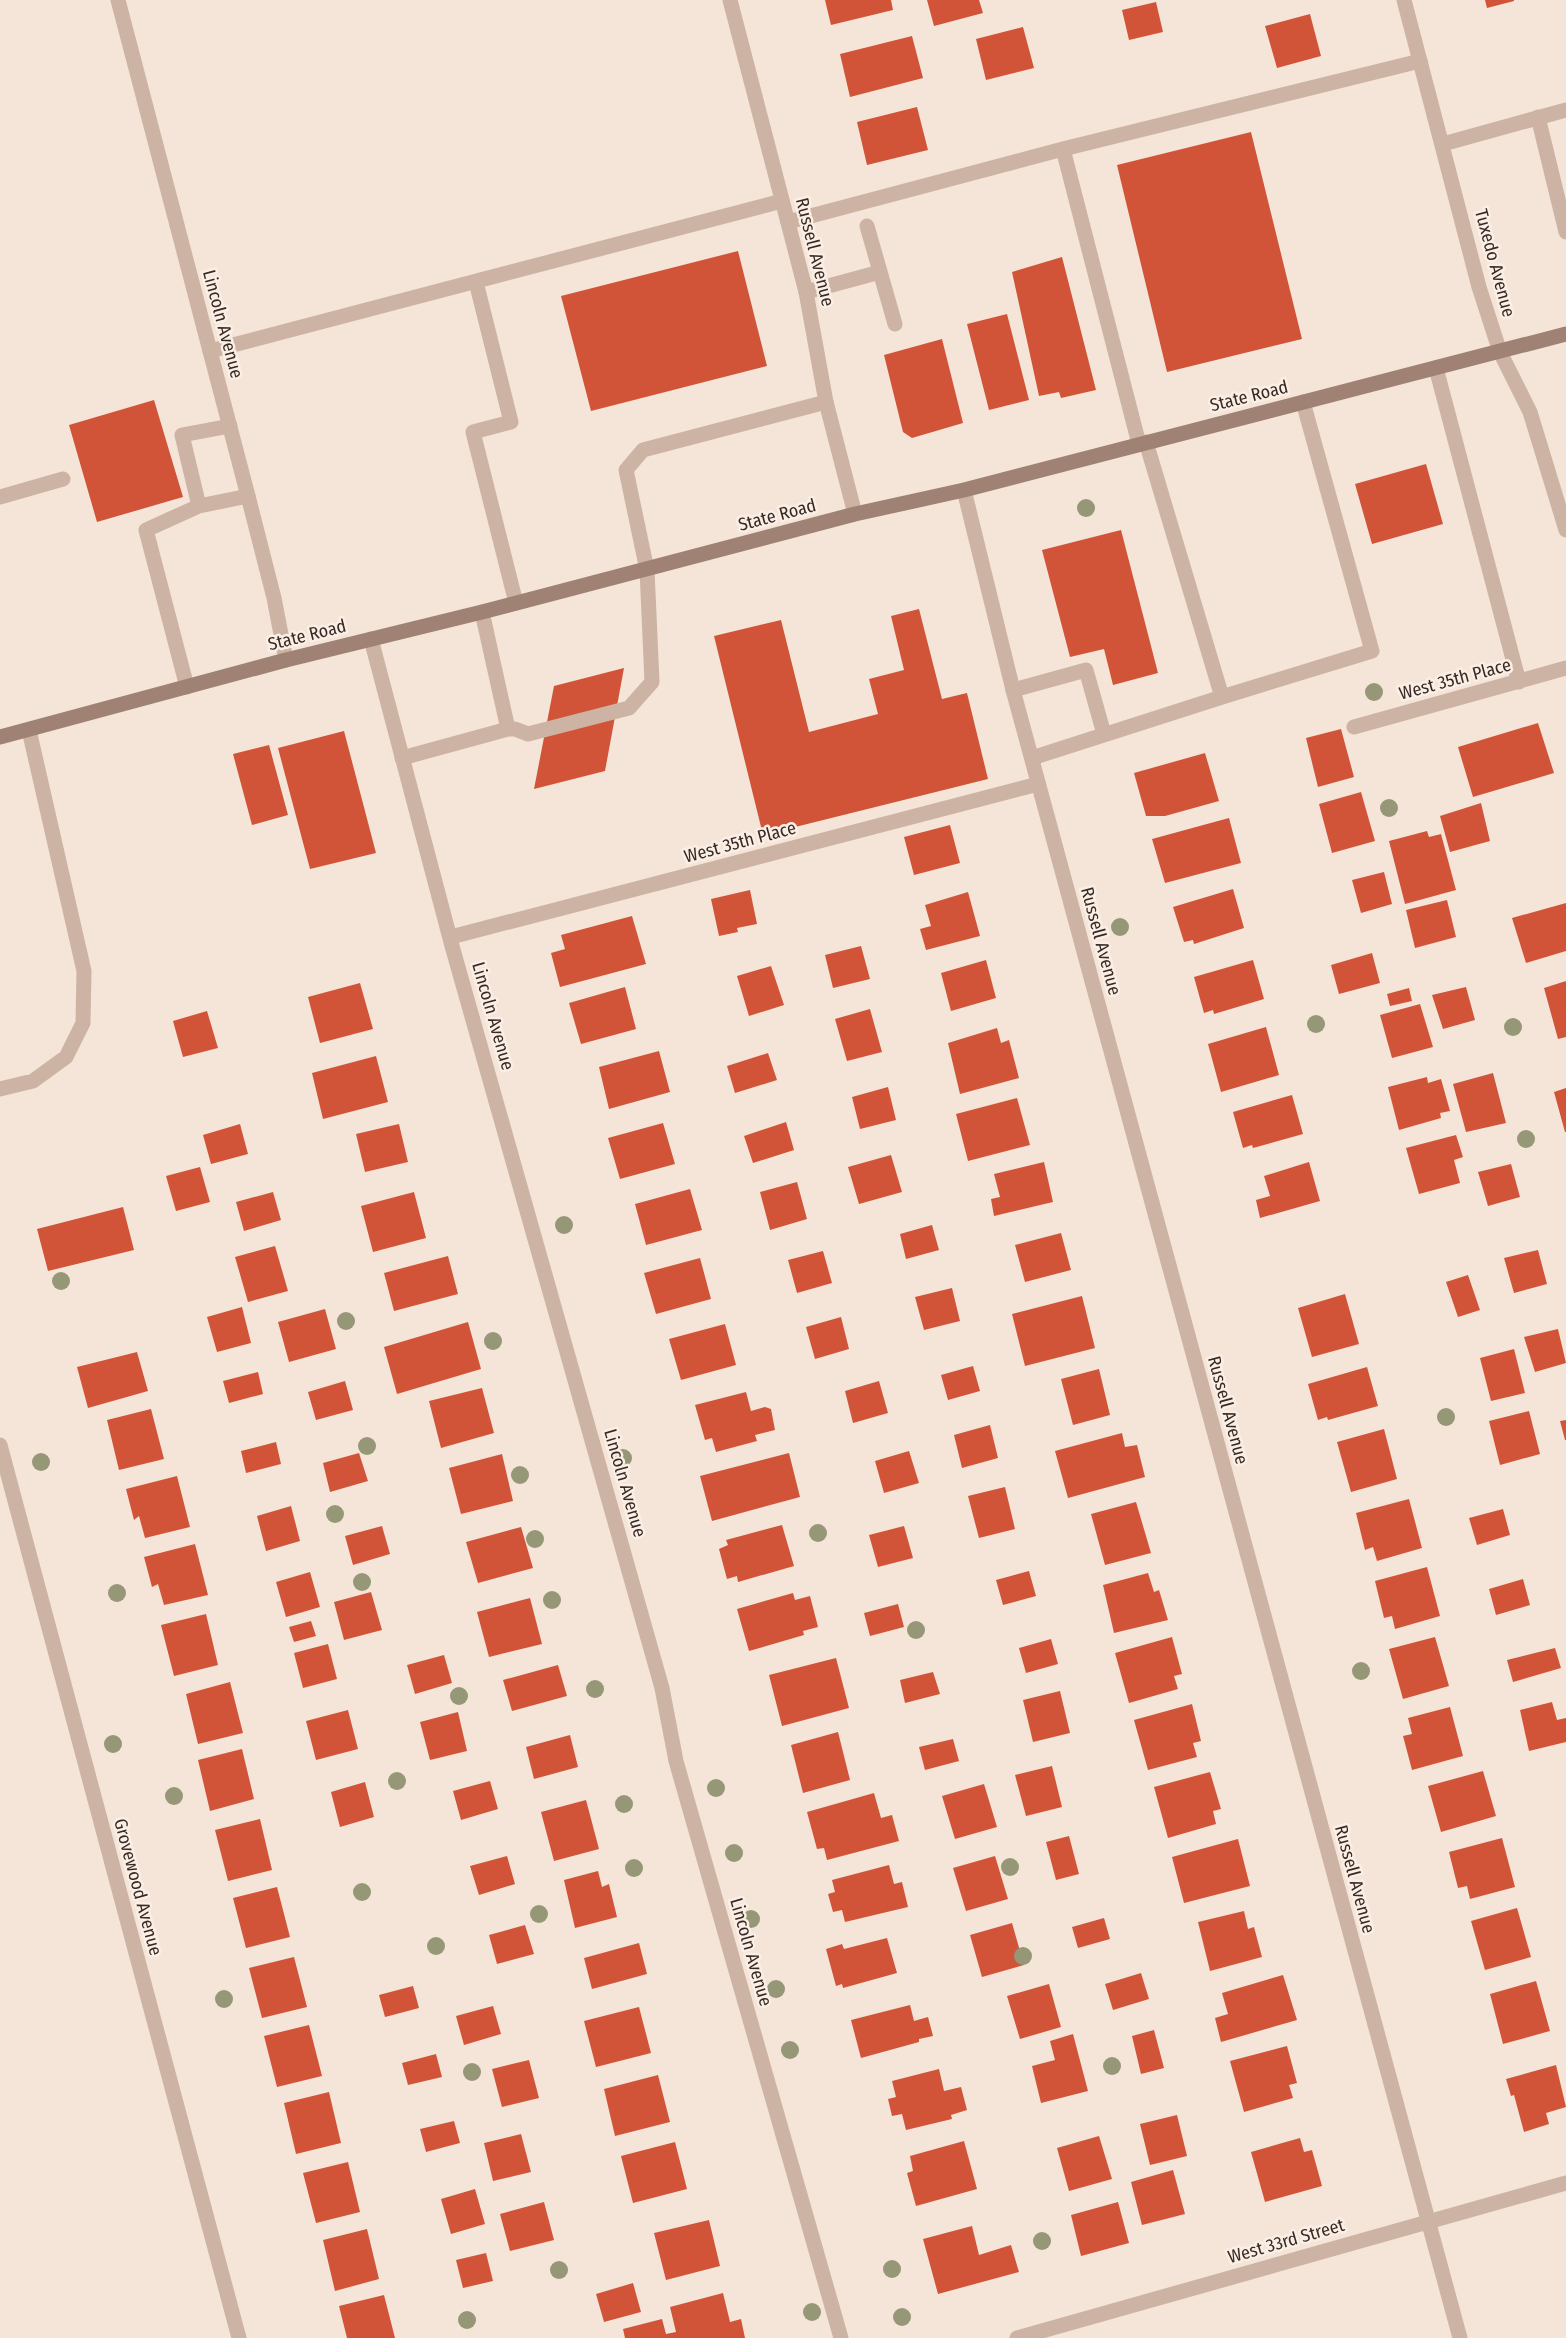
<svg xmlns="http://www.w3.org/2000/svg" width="1566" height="2338" font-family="'Fira Sans Condensed',sans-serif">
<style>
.building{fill:#d15439}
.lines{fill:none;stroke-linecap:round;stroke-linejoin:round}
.lane{stroke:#cdb3a3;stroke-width:15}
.street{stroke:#cdb3a3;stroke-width:15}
.secondary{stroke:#a08274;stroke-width:15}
.tree{fill:#969777}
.labels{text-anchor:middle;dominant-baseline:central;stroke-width:5;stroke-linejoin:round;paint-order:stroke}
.street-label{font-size:18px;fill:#372a26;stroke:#fbefe5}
</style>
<rect width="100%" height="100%" fill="#f4e5d8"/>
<path class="building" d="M825 0H891L893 10 831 25Z
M927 0H979L983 13 934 26Z
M1485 0H1514V1L1487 8Z
M1156 2 1163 32 1129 40 1122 10Z
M1310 14 1321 56 1277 68 1265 26Z
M1023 27 1034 68 986 80 976 39Z
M912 36 923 78 850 97 840 54Z
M917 107 928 150 867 165 857 122Z
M1251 132 1302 339 1167 372 1117 165Z
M738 251 767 366 591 411 561 296Z
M1062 257 1096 390 1061 398 1059 392 1039 396 1012 272Z
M1007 314 1029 400 989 410 967 324Z
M942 339 963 423 912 438 903 432 884 355Z
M154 400 183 497 97 522 69 425Z
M1426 464 1443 524 1372 544 1355 484Z
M1121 530 1158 673 1113 685 1104 649 1070 657 1042 550Z
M919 609 942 699 967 693 988 779 763 835 714 636 781 620 809 732 878 714 869 679 904 670 891 616Z
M624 668 605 771 534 789 554 686Z
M1538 723 1554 773 1473 797 1458 747Z
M1341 729 1354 777 1318 787 1306 738Z
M344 731 376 853 310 869 278 748Z
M269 745 288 815 252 825 233 754Z
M1205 753 1219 801 1165 816H1146L1134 773Z
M1361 792 1375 841 1332 853 1319 804Z
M1481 803 1490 841 1450 852 1440 816Z
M1229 818 1241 863 1165 883 1152 839Z
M950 825 960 863 914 875 904 837Z
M1427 831 1429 837 1441 834 1456 890 1405 904 1389 841Z
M1384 872 1392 904 1361 913 1352 880Z
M1233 889 1244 928 1194 944 1193 940 1184 942 1173 907Z
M750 890 757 924 737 928 738 932 719 936 711 899Z
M968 892 980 936 926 950 920 929 931 926 925 905Z
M1447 900 1456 937 1415 948 1406 910Z
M1566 903V951L1526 963 1512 918Z
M632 916 646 964 560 987 551 953 565 949 561 935Z
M861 946 870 979 833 988 825 955Z
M1372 953 1380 983 1339 994 1331 965Z
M986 960 996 998 951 1011 941 973Z
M1253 960 1264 999 1214 1014 1213 1010 1204 1013 1194 977Z
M771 966 784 1005 749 1016 737 976Z
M1566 981V1037L1558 1039 1544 988Z
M360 983 373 1029 320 1043 308 997Z
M625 987 636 1029 581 1044 569 1003Z
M1466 987 1475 1020 1443 1029 1432 995Z
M1409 988 1412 1001 1390 1006 1387 994Z
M1420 1004 1433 1047 1392 1058 1380 1015Z
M870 1009 882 1052 847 1061 835 1019Z
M207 1011 218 1048 183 1057 173 1021Z
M1266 1027 1279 1075 1221 1092 1208 1044Z
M997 1028 1001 1043 1009 1040 1019 1078 960 1094 948 1043Z
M659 1051 670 1092 609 1109 599 1067Z
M768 1053 777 1080 735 1093 727 1066Z
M376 1056 388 1102 323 1119 312 1073Z
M1493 1073 1506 1123 1466 1132 1453 1084Z
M1427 1077 1428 1083 1441 1079 1450 1111 1440 1113 1441 1118 1399 1130 1388 1087Z
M888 1087 896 1120 860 1129 852 1097Z
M1566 1088V1132H1565L1554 1092Z
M1292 1095 1303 1134 1253 1148 1252 1145 1243 1148 1233 1112Z
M1017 1098 1030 1145 968 1161 956 1114Z
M786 1122 794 1150 753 1163 744 1136Z
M663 1123 675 1164 620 1179 608 1138Z
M240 1124 248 1154 211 1164 203 1135Z
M399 1124 408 1162 365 1172 356 1134Z
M1456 1135 1463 1157 1454 1160 1460 1183 1419 1194 1406 1148Z
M891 1155 902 1192 859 1204 848 1167Z
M1044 1162 1053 1202 994 1216 991 1199 1000 1197 994 1174Z
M1309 1162 1320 1201 1260 1218 1256 1200 1270 1196 1264 1176Z
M1511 1164 1520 1197 1488 1206 1478 1172Z
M200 1167 210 1202 176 1211 166 1176Z
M797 1182 807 1219 770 1230 760 1192Z
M690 1189 702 1230 646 1245 635 1204Z
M273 1192 281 1220 244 1231 236 1202Z
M414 1192 426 1238 373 1252 361 1206Z
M123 1207 134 1250 48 1271 37 1229Z
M932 1225 939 1250 906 1259 900 1234Z
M1061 1233 1071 1270 1025 1282 1015 1245Z
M275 1246 288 1291 248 1302 235 1257Z
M1538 1250 1547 1284 1514 1293 1504 1258Z
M823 1251 832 1283 797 1293 788 1260Z
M448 1256 458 1294 394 1311 384 1273Z
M700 1258 711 1299 656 1314 644 1273Z
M1468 1275 1480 1310 1458 1317 1446 1282Z
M952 1288 960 1321 924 1330 915 1297Z
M1345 1294 1359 1344 1312 1357 1298 1308Z
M1082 1296 1095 1348 1025 1366 1012 1314Z
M242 1307 251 1343 217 1352 207 1317Z
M325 1309 336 1349 289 1362 278 1322Z
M841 1317 849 1349 815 1359 806 1327Z
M468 1322 481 1369 397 1394 384 1347Z
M725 1324 736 1365 681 1380 669 1339Z
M1558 1329 1566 1363 1535 1372 1524 1337Z
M1514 1349 1525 1393 1491 1401 1480 1358Z
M137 1352 148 1391 88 1408 77 1367Z
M973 1366 980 1391 948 1400 941 1375Z
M1367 1367 1378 1406 1328 1420 1327 1417 1318 1420 1308 1384Z
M1099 1369 1110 1415 1073 1425 1061 1379Z
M258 1372 263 1394 229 1403 223 1381Z
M345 1381 353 1410 316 1420 308 1392Z
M879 1381 888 1413 853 1423 845 1391Z
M482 1388 494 1433 441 1448 429 1401Z
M746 1392 751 1411 765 1407 771 1409 775 1430 755 1435 757 1441 716 1452 712 1438 705 1440 695 1405Z
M151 1409 164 1459 119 1470 107 1420Z
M1529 1411 1540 1454 1500 1465 1489 1421Z
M1566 1420V1440H1565L1560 1421Z
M990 1425 998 1458 962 1468 954 1435Z
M1384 1429 1397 1479 1351 1492 1337 1442Z
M1122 1433 1125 1447 1137 1445 1145 1477 1068 1498 1055 1451Z
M276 1442 281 1464 246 1473 241 1451Z
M909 1451 919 1483 884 1493 875 1461Z
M359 1453 368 1481 330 1492 323 1463Z
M789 1453 800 1497 712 1521 700 1476Z
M502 1454 513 1501 461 1514 449 1468Z
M177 1476 190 1527 145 1538 139 1516 134 1520 126 1489Z
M1005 1487 1015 1529 979 1538 968 1496Z
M1409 1499 1422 1548 1377 1561 1373 1547 1365 1550 1356 1513Z
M1136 1502 1151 1553 1105 1565 1091 1514Z
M291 1506 300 1541 266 1551 257 1516Z
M1503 1509 1510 1535 1477 1545 1469 1518Z
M782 1525 794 1566 738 1582 737 1576 727 1579 719 1549 728 1545 726 1540Z
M382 1526 390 1554 353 1565 345 1536Z
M904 1526 913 1558 878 1567 869 1535Z
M521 1527 533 1568 478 1583 466 1542Z
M195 1544 208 1595 164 1605 158 1584 152 1587 144 1557Z
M1427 1567 1440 1616 1395 1629 1392 1616 1384 1618 1375 1581Z
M1029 1571 1036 1596 1003 1605 996 1580Z
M310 1572 320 1607 286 1617 276 1582Z
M1148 1573 1154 1592 1159 1590 1168 1620 1114 1633 1103 1585Z
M1523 1579 1530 1605 1496 1615 1489 1589Z
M371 1592 382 1630 344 1640 334 1602Z
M793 1593 795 1600 810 1596 818 1627 803 1631 804 1635 749 1651 737 1609Z
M530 1598 542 1644 489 1657 477 1612Z
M898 1604 904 1627 870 1636 864 1613Z
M206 1614 218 1665 174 1676 161 1625Z
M311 1621 316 1636 294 1642 289 1627Z
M1172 1637 1182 1674 1174 1676 1178 1689 1129 1703 1115 1653Z
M1435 1637 1449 1686 1403 1699 1389 1649Z
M1051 1639 1058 1664 1026 1673 1019 1648Z
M328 1644 337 1679 303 1688 294 1653Z
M1555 1648 1561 1668 1513 1682 1507 1660Z
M444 1655 452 1683 415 1694 407 1665Z
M836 1658 849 1708 782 1726 769 1675Z
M558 1665 567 1696 512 1711 503 1680Z
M933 1672 940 1694 905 1703 900 1680Z
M230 1682 243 1733 198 1744 186 1694Z
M1060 1691 1070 1733 1033 1742 1023 1700Z
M1552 1702 1557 1720 1566 1718V1742L1529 1751 1520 1710Z
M1192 1704 1201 1741 1193 1743 1197 1757 1148 1770 1134 1720Z
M1450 1707 1463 1756 1412 1770 1403 1736 1412 1734 1408 1718Z
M348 1710 358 1749 316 1760 306 1721Z
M458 1712 467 1751 430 1760 420 1722Z
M838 1732 850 1780 803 1793 791 1745Z
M570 1735 578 1767 534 1779 526 1747Z
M953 1739 959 1761 925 1770 919 1747Z
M242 1749 254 1799 210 1811 198 1760Z
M1052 1766 1062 1807 1026 1816 1015 1775Z
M1483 1771 1496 1816 1441 1832 1428 1786Z
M1210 1772 1221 1809 1213 1811 1216 1824 1168 1838 1154 1787Z
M490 1781 498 1809 461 1820 453 1791Z
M365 1782 374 1817 340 1827 331 1792Z
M984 1784 997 1827 955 1839 942 1796Z
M874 1793 881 1818 892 1815 899 1841 827 1860 824 1848 817 1849 807 1812Z
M586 1800 599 1849 554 1861 541 1812Z
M260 1819 272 1870 228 1881 215 1830Z
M1069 1836 1079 1874 1056 1880 1046 1842Z
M1502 1838 1515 1887 1470 1899 1467 1886 1458 1888 1449 1852Z
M1238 1839 1250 1886 1184 1903 1172 1857Z
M507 1856 515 1884 479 1895 470 1866Z
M995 1856 1008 1899 966 1911 953 1868Z
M889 1865 894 1884 902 1882 908 1907 845 1922 842 1910 833 1912 828 1894 835 1892 832 1880Z
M598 1871 602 1887 609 1884 617 1917 575 1928 564 1880Z
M277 1887 290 1937 246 1948 233 1898Z
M1517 1908 1531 1957 1485 1970 1471 1921Z
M1244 1911 1248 1929 1254 1927 1262 1957 1210 1971 1198 1922Z
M1104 1918 1110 1939 1078 1948 1072 1927Z
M1012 1923 1024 1965 982 1977 970 1935Z
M525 1925 534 1954 497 1964 489 1935Z
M887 1938 897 1973 843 1988 842 1984 836 1986 826 1949 842 1944 844 1949Z
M639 1943 647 1974 592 1989 584 1958Z
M294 1957 307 2007 262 2018 249 1968Z
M1141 1973 1149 1999 1113 2010 1105 1984Z
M1283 1975 1297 2020 1221 2042 1215 2018 1228 2014 1222 1993Z
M1536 1981 1550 2031 1503 2044 1490 1994Z
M1049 1984 1061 2027 1020 2039 1007 1996Z
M413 1986 419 2008 385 2017 379 1995Z
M910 2005 914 2021 928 2017 933 2036 919 2039V2042L861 2058 851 2020Z
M493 2006 501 2034 464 2045 456 2016Z
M639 2007 651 2053 596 2067 584 2021Z
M309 2025 322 2076 277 2087 264 2036Z
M1154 2030 1164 2068 1141 2074 1132 2036Z
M1073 2034 1088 2091 1041 2103 1032 2066 1055 2060 1050 2041Z
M1287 2046 1297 2083 1289 2085 1293 2098 1244 2112 1230 2061Z
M436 2054 442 2077 408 2085 402 2063Z
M529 2060 539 2098 502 2107 492 2069Z
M1556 2065 1566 2107 1546 2113 1549 2124 1524 2132 1514 2095 1511 2096 1506 2079Z
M939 2069 944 2091 961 2087 967 2110 951 2115 952 2119 906 2130 902 2114 892 2116 888 2099 896 2097 892 2081Z
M658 2075 670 2122 615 2136 604 2089Z
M329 2092 341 2143 296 2154 284 2103Z
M1177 2115 1187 2156 1150 2165 1140 2124Z
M454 2121 460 2143 426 2152 420 2129Z
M521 2134 531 2172 493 2181 484 2143Z
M1099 2136 1112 2179 1069 2191 1057 2148Z
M1300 2138 1304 2152 1312 2150 1322 2186 1265 2202 1251 2152Z
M964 2141 977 2189 916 2206 907 2173 913 2171 910 2156Z
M675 2142 687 2189 633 2203 621 2156Z
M348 2162 360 2212 316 2223 303 2173Z
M1173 2170 1185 2214 1142 2225 1131 2182Z
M475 2189 485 2224 451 2234 441 2199Z
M544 2202 554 2240 510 2251 500 2214Z
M1118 2202 1129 2243 1081 2256 1071 2215Z
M709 2220 720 2266 666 2280 654 2233Z
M972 2226 979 2255 1011 2245 1019 2272 938 2294 923 2239Z
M367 2229 379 2279 335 2291 323 2240Z
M486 2253 493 2281 463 2288 456 2260Z
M633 2283 641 2312 604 2322 596 2294Z
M723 2293 730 2322 741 2319 745 2338H625L623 2329 662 2319 666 2334 676 2332 670 2307Z
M384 2295 395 2338H347L339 2306Z"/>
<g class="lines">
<path class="lane" d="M1538 117 1566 232
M1443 144 1566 110
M1063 149 1139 444
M788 222 1063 149 1420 61
M867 226 895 324
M476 282 511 422 473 432 516 603
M806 292 880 272
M210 351 782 201
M1436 368 1519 682
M0 497 63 479
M199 506 182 435 230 426
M482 612 508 729H515L528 734 629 708 652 682 647 570 626 470 643 450 826 402
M187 687 146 530 199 506 248 496
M1013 690 1086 670 1104 734
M1222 697 1372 651 1303 402
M1354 727 1566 668
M402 758 508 729
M1032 758 1222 697 1146 442
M451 937 1038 784
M0 1089 33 1081 66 1057 83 1023 84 971 29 730"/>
<path class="street" d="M118 0 248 496 274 598 286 660
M730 0 806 292 826 402 855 514
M1404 0 1479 287 1500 352 1530 412 1566 530
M964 490 1013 690 1460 2338
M371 639 452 946 662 1688 676 1761 841 2338
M0 1445 239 2338
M1017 2338 1566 2183"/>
<path class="secondary" d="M0 737 286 660 482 612 855 514 964 490 1566 334"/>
</g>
<g class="tree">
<circle cx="1086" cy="508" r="9"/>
<circle cx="1374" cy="692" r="9"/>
<circle cx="1389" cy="808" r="9"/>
<circle cx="1120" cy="927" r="9"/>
<circle cx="1316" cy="1024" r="9"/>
<circle cx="1513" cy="1027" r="9"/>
<circle cx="1526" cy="1139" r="9"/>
<circle cx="564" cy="1225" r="9"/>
<circle cx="61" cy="1281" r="9"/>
<circle cx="346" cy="1321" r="9"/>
<circle cx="493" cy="1341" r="9"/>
<circle cx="1446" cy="1417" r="9"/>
<circle cx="367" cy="1446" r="9"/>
<circle cx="623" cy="1458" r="9"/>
<circle cx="41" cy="1462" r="9"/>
<circle cx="520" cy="1475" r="9"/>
<circle cx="335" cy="1514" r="9"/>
<circle cx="818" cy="1533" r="9"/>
<circle cx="535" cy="1539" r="9"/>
<circle cx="362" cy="1582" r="9"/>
<circle cx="117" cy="1593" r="9"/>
<circle cx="552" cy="1600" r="9"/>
<circle cx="916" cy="1630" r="9"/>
<circle cx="1361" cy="1671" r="9"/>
<circle cx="595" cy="1689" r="9"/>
<circle cx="459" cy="1696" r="9"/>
<circle cx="113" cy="1744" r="9"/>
<circle cx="397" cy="1781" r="9"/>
<circle cx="716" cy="1788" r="9"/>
<circle cx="174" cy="1796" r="9"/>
<circle cx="624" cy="1804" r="9"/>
<circle cx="734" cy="1853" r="9"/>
<circle cx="1010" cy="1867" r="9"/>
<circle cx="634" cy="1868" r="9"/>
<circle cx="362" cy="1892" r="9"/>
<circle cx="539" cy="1914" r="9"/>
<circle cx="751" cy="1919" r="9"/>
<circle cx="436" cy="1946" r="9"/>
<circle cx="1023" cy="1956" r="9"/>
<circle cx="776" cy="1989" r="9"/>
<circle cx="224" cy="1999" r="9"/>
<circle cx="790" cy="2050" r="9"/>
<circle cx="1112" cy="2066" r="9"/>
<circle cx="472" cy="2072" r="9"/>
<circle cx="1042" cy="2241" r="9"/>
<circle cx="892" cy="2269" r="9"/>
<circle cx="559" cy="2270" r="9"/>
<circle cx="812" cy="2312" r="9"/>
<circle cx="902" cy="2317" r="9"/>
<circle cx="467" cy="2320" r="9"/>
</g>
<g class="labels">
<g class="street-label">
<text transform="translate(815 252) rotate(76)">Russell Avenue</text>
<text transform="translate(1495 263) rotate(75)">Tuxedo Avenue</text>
<text transform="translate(223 324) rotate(75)">Lincoln Avenue</text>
<text transform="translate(1249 396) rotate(-14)">State Road</text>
<text transform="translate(777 515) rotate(-15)">State Road</text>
<text transform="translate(307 635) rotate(-14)">State Road</text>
<text transform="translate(1455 679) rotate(-15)">West 35th Place</text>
<text transform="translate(740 842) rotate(-15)">West 35th Place</text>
<text transform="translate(1101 941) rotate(75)">Russell Avenue</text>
<text transform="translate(493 1016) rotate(74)">Lincoln Avenue</text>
<text transform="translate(1228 1410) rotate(75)">Russell Avenue</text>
<text transform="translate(625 1483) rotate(74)">Lincoln Avenue</text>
<text transform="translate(1355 1879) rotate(75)">Russell Avenue</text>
<text transform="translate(138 1887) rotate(75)">Grovewood Avenue</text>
<text transform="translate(751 1952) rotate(74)">Lincoln Avenue</text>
<text transform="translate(1286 2241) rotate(-16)">West 33rd Street</text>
</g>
</g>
</svg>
